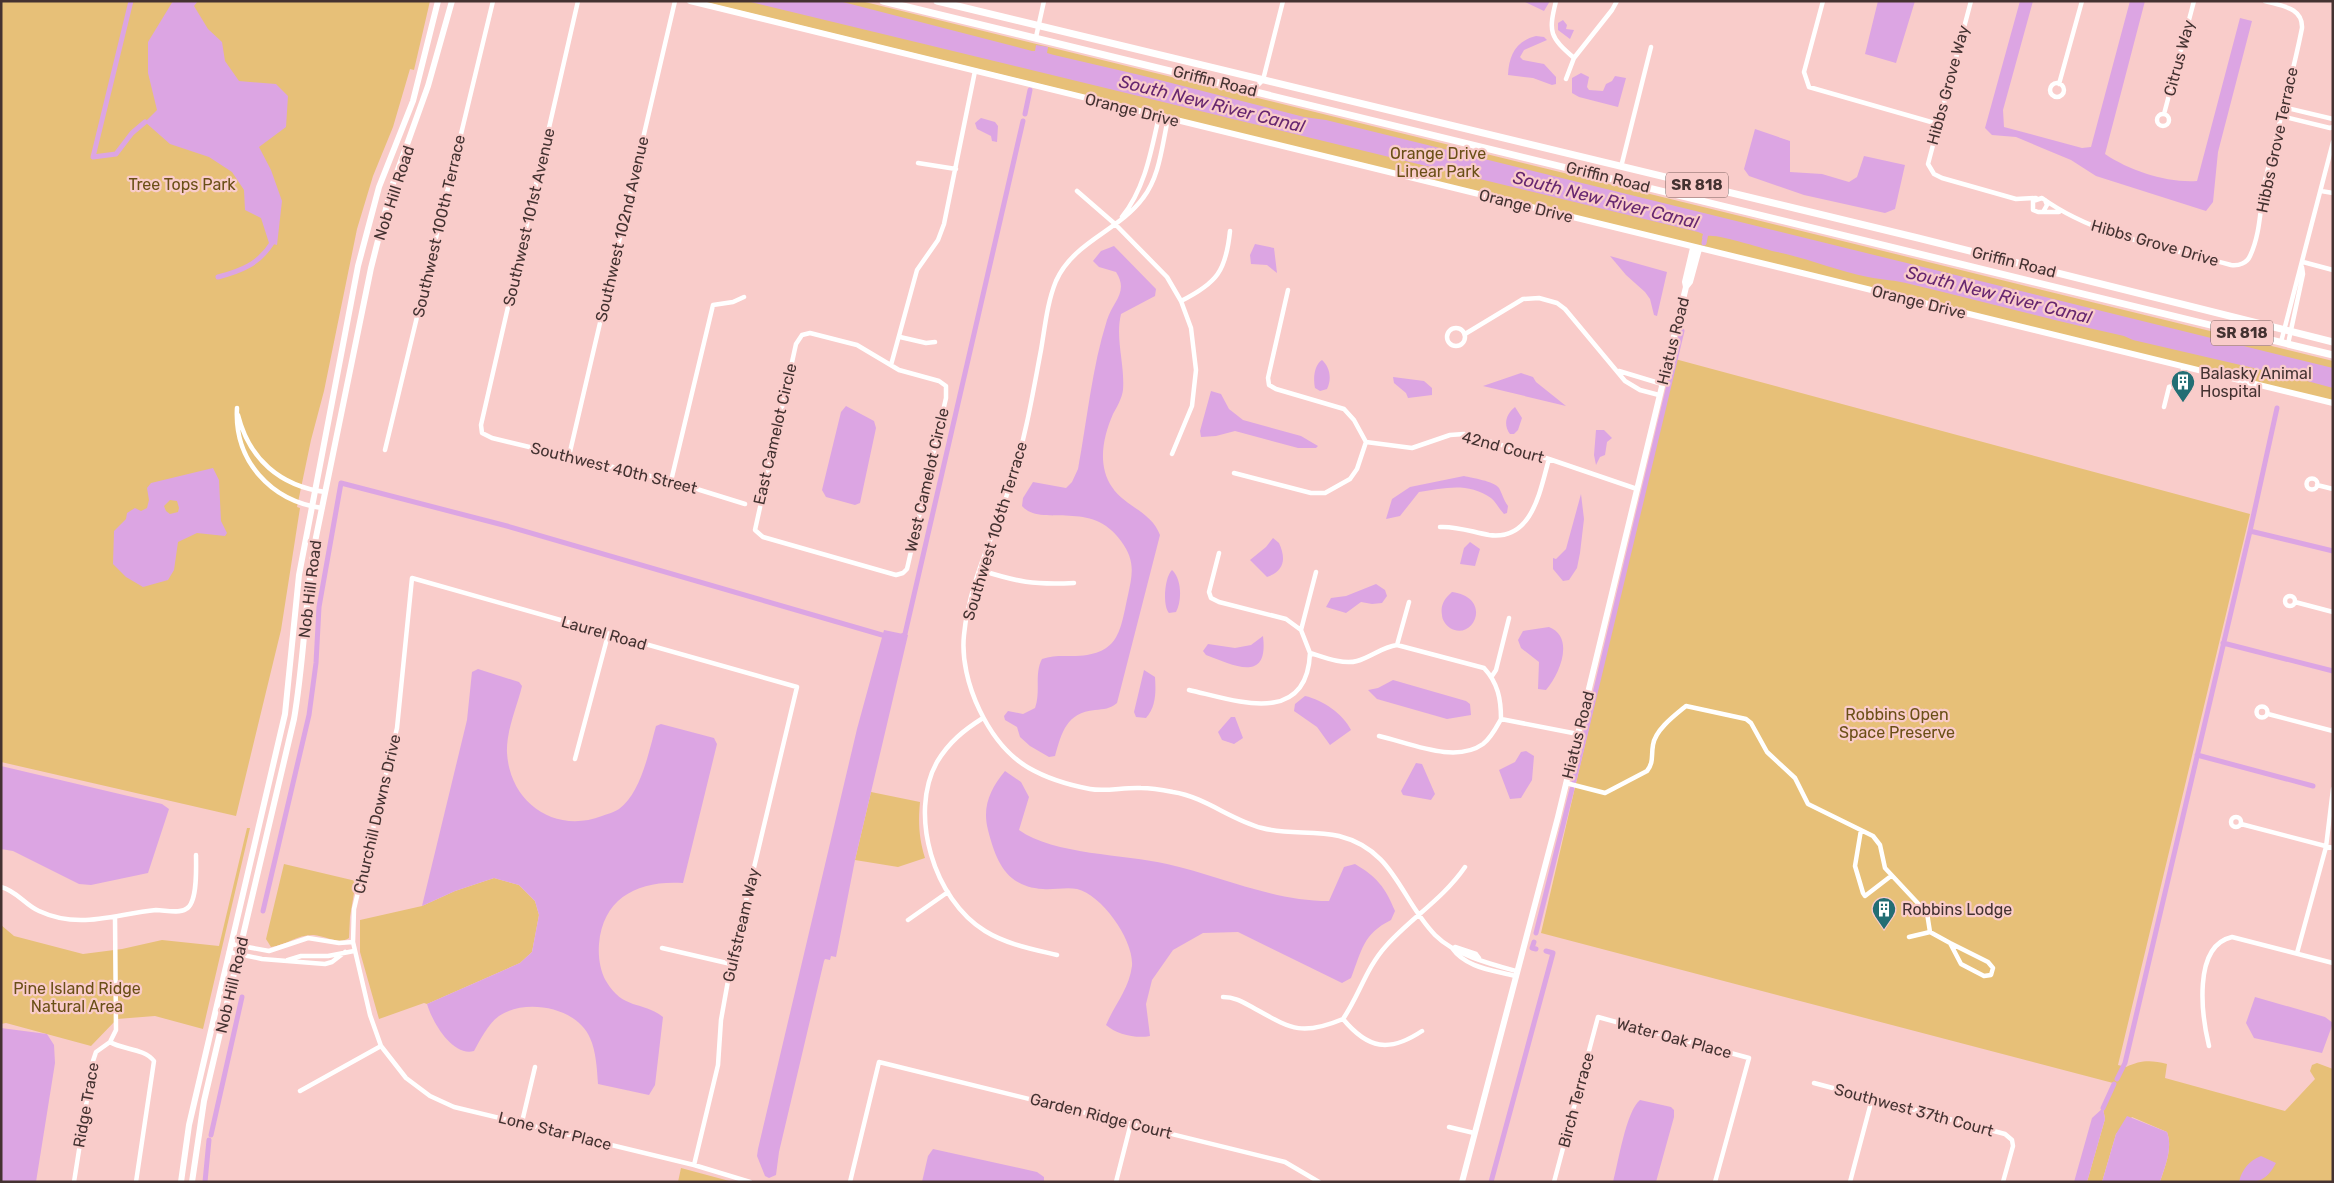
<svg xmlns="http://www.w3.org/2000/svg" width="2334" height="1183" font-family="Rubik,sans-serif">
<style>
.green{fill:#e7c078}
.water{fill:#dca5e3;fill-rule:evenodd}
.lines{fill:none;stroke-linecap:round;stroke-linejoin:round}
.canal{stroke:#dca5e3;stroke-width:5}
.street{stroke:#fff;stroke-width:4.5}
.secondary{stroke:#fff;stroke-width:6}
.primary{stroke:#fff;stroke-width:7}
.labels{text-anchor:middle;dominant-baseline:central;stroke-width:4.5;stroke-linejoin:round;paint-order:stroke}
.shield{fill:#f9ccca;stroke:#7a605f;stroke-width:1}
.shield-label{font-size:15px;font-weight:bold;fill:#443231}
.street-label{font-size:16px;fill:#443231;stroke:#f9ccca}
.park-label{font-size:16px;fill:#6a4f16;stroke:#f9ccca}
.poi-label{font-size:16px;fill:#443231;stroke:#f9ccca;text-anchor:start}
.water-label{font-size:18px;font-style:italic;fill:#672770;stroke:#f9ccca}
</style>
<rect width="100%" height="100%" fill="#f9ccca"/>
<path class="green" d="M1 1H430L414 70 410 69 393 127 373 176 357 229 324 391 311 440 297 507 300 508 281 630 236 816 1 762Z
M701 1H861L2333 361V401Z
M1675 359 2250 514 2118 1065 2126 1067C2141 1060 2151 1060 2167 1064L2165 1078 2285 1111 2315 1079 2310 1071 2312 1065 2317 1063 2333 1069V1182H2160C2165 1166 2173 1148 2167 1132L2132 1117 2116 1134 2102 1182H2087L2105 1119 2103 1108 2113 1083 1541 933Z
M871 792 920 802C918 823 919 838 925 858L898 867 855 860Z
M247 828H250L203 1029 155 1016 117 1019 91 1046 6 1023 1 1024V925L14 936 83 954 122 949 162 940 219 946Z
M284 864 356 881 350 917 349 938C339 945 325 936 314 935 299 934 286 945 271 947L266 939Z
M494 878 519 885 535 901 539 915 532 952 520 963 427 1004 424 1003 379 1019 360 952V920L422 906 455 891Z
M681 1168 733 1182H678Z"/>
<path class="water" d="M173 1H198L194 6 208 29 222 42 225 61 239 81 276 84 288 96 286 127 259 147 271 170 282 201 277 245 269 243 261 218 245 210 244 190 232 172 209 157 170 144 145 122 157 110 148 73V42Z
M747 1H839L1032 51H1035L1036 45 1048 47 1047 53 1054 55 1144 76 1304 117 1326 120 2333 368V388L2296 378H2282L2275 373 2133 340 2124 336C2052 320 1981 301 1910 284 1896 280 1882 280 1868 277 1837 271 1807 258 1777 252 1764 249 1716 233 1707 236V239L1702 238 1703 234 1698 232Z
M1523 1H1550L1544 11Z
M1878 1H1915L1896 63 1865 54Z
M2020 1H2033L2003 110 2004 127 2082 148 2091 147 2130 1H2145L2105 154C2130 171 2167 183 2197 181L2240 18 2252 21 2218 152 2213 202 2206 211 2096 176 2071 160 2042 148 2016 137 1992 135 1985 128Z
M1563 20 1567 25 1566 29 1574 30 1570 39 1558 30V23Z
M1536 36 1544 37 1547 40 1524 50 1520 57 1523 60 1544 64 1556 77V84L1552 85 1533 78 1508 75C1509 55 1516 41 1536 36Z
M1581 73 1589 77 1587 87 1589 90 1603 91 1606 84 1612 81 1615 76 1626 78 1618 107 1579 97 1572 93V78Z
M981 118 995 122 998 126 997 142 992 141 991 136 977 129 975 123Z
M1755 129 1790 141V172L1822 174 1849 182 1857 177 1864 156 1905 165 1895 209 1885 213 1804 195 1749 176 1744 169Z
M1255 244 1274 248 1277 273 1267 265 1251 264 1250 255Z
M1114 246 1156 289 1155 296 1121 314C1115 339 1125 364 1123 390 1122 398 1117 407 1113 414 1103 437 1097 465 1112 487 1125 507 1151 511 1160 535L1117 703C1110 709 1104 709 1095 710 1066 713 1062 732 1055 756L1049 757 1030 746 1020 737 1017 727 1005 720 1004 716 1008 711 1023 714 1035 708C1041 692 1034 674 1042 659 1053 655 1064 656 1076 656 1120 654 1120 631 1128 595 1133 573 1135 560 1121 541 1091 498 1041 528 1022 506L1023 498 1033 482 1066 488 1072 482 1078 469C1087 421 1092 367 1107 320 1113 301 1129 292 1116 272L1099 267 1093 261 1101 251Z
M1610 256 1667 272 1657 316 1654 315 1650 299 1645 292 1626 275Z
M1322 360C1330 367 1332 379 1327 389L1320 391 1315 388C1313 379 1314 365 1322 360Z
M1521 373 1533 377 1536 382 1566 406 1483 386Z
M1393 377 1424 381 1432 388V395L1408 398 1406 393 1394 383Z
M1211 391 1221 394 1229 409 1243 420 1301 436 1318 446 1316 448H1298L1235 431 1216 436 1201 437 1200 431Z
M846 406 874 421 876 428 860 503 855 505 826 497 822 490 841 412Z
M1515 407 1522 418 1518 430 1514 434H1510C1503 425 1506 414 1515 407Z
M1596 430H1604L1612 438 1607 442 1605 455 1600 457 1596 465 1594 455Z
M213 468 219 480 221 521 227 533 225 536 197 533 178 542 174 570 168 580 143 587 126 577 113 564 114 531 126 519 127 513 135 508 141 511 147 508 149 500 147 488 151 483ZM170 500 177 501 179 508 178 512 170 514 166 511 164 506Z
M1464 476C1472 478 1494 481 1499 488 1502 493 1503 499 1508 506L1507 513 1504 514C1499 509 1496 502 1491 498 1468 482 1445 488 1419 492L1400 516 1386 519 1392 499 1410 487Z
M1581 494 1584 519 1580 553 1577 568 1569 580 1563 581 1553 569V558L1556 559 1566 549Z
M1273 538 1279 543C1286 558 1285 571 1267 577L1250 560 1266 547Z
M1470 542 1480 549 1475 566 1460 564 1464 548Z
M1172 570C1182 579 1182 601 1176 612L1169 613C1162 605 1165 576 1172 570Z
M1376 584 1385 590 1387 596 1382 603 1372 604 1361 602 1346 613 1326 607 1331 598 1346 596Z
M1452 592C1494 598 1473 642 1450 628 1446 625 1442 620 1442 615 1440 605 1445 598 1452 592Z
M1549 627C1575 637 1560 674 1546 690L1538 689 1539 662 1521 648 1518 640 1523 631Z
M884 630 908 635 855 860 836 957 831 956 830 960 825 959 824 961 779 1152 776 1175 769 1178 765 1176 757 1156 758 1149 857 729Z
M1263 636C1269 684 1233 665 1206 655L1203 651 1208 644 1235 648 1251 645Z
M478 669 519 682 522 686C517 707 506 731 507 753 510 803 555 834 602 816 607 814 615 812 619 809 641 793 649 751 656 726L661 724 714 738 717 744 683 883C639 880 603 897 599 944 598 956 600 971 606 981 624 1011 641 1000 663 1017L655 1085 649 1095 598 1084C597 1069 596 1051 590 1038 577 1007 525 998 499 1016 488 1024 480 1040 474 1051 452 1057 432 1021 427 1004L520 963 532 952 539 915 535 901 519 885 494 878 455 891 422 906 467 720 472 672Z
M1144 670 1155 677C1156 692 1156 707 1146 718L1136 717 1134 712Z
M1393 680 1466 701 1470 704 1471 715 1447 719 1377 699 1368 690 1378 688Z
M1305 696C1323 700 1343 714 1351 730L1330 745 1317 727 1294 711 1295 704Z
M1231 717H1235L1243 738 1234 744 1222 740 1218 732Z
M1526 751 1534 756 1532 780 1521 798 1510 799 1499 770 1515 762 1521 752Z
M1416 763 1422 764 1435 794 1431 800 1403 795 1401 791Z
M1 766 162 804 169 809 148 873 91 885 79 884 13 851 1 849Z
M1005 771 1021 782 1029 797 1019 830C1054 855 1124 854 1167 864 1221 876 1272 901 1329 901L1344 867 1355 864C1377 877 1385 887 1395 911L1391 920C1363 934 1362 950 1351 978L1342 983 1238 932 1203 933 1173 950 1152 980 1146 1004 1150 1036C1136 1039 1116 1034 1106 1025 1115 1004 1129 989 1132 966 1134 940 1102 895 1077 889 1066 887 1053 890 1043 889 1006 887 996 861 988 830 982 807 990 789 1005 771Z
M2255 997 2325 1017 2333 1023 2322 1053 2254 1038 2246 1023Z
M1 1028 47 1034 54 1045 55 1063 36 1182H1Z
M1640 1100 1671 1107 1674 1110V1117L1656 1182H1613C1618 1164 1626 1111 1640 1100Z
M2103 1108 2105 1119 2087 1182H2074L2092 1118Z
M2127 1116 2167 1132C2173 1148 2165 1166 2160 1182H2102L2116 1134Z
M933 1149 1037 1172 1044 1177V1182H922L928 1156Z
M2261 1156 2276 1163C2266 1182 2258 1182 2239 1182 2242 1169 2249 1161 2261 1156Z"/>
<g class="lines">
<path class="canal" d="M131 1 93 157 116 154 132 133 145 122
M1025 114 1030 90
M1704 243 1706 233
M218 277C241 271 259 264 272 243
M2277 408 2250 531 2333 551
M900 638 905 634 1023 121
M2223 643 2333 671
M2197 755 2313 786
M1574 781 1682 331
M263 911 309 715 316 663 319 607 341 483 507 526 889 637
M1536 933 1572 789
M1534 942 1532 948 1536 949
M2117 1079 2125 1063 2250 531
M2103 1108 2114 1084
M211 1135 242 997
M205 1182 209 1140
M1491 1182 1553 953 1546 951"/>
<path class="street" d="M578 1 481 425 482 433 492 438 671 481 745 504
M1556 1C1548 33 1550 37 1574 58
M1823 1 1804 72 1809 87 1938 124
M1971 1 1928 164 1934 174 1942 178 2016 199 2036 198
M1036 37 1044 1
M1566 79 1574 58 1612 10 1617 1
M2050 90a7 7 0 1 1 14 0a7 7 0 1 1-14 0Z
M2059 84 2082 1
M1245 88 1258 85 1263 80 1283 1
M2283 107 2333 119
M2157 120a6 6 0 1 1 12 0a6 6 0 1 1-12 0Z
M2164 114 2194 1
M2281 116 2330 128 2333 127
M1168 119C1162 145 1160 176 1143 198 1119 231 1074 241 1056 281 1047 303 1045 327 1041 350 1033 392 1026 435 1013 476 998 528 969 580 964 635 959 681 989 745 1029 768 1048 779 1069 785 1090 789 1106 792 1124 787 1141 788 1151 788 1163 790 1173 792 1205 797 1231 820 1262 828 1287 835 1314 830 1339 836 1395 850 1400 899 1435 935 1455 955 1490 964 1516 971
M918 163 956 169
M1621 167 1651 47
M1077 191 1115 224 1167 277 1181 301 1191 328 1196 370 1192 406 1172 454
M2321 191 2333 193
M2045 200 2047 205 2043 212H2038L2033 210V201L2042 198C2096 237 2168 248 2231 265 2239 266 2247 263 2250 256 2261 233 2260 205 2265 181 2277 130 2292 79 2302 28 2303 7 2281 6 2265 1
M2042 212H2059
M1122 217C1145 188 1151 152 1159 116
M2303 262 2333 270
M1288 290 1268 378 1269 385 1276 389 1344 409 1354 420 1366 442 1412 448 1450 435 1464 434 1549 459 1637 489
M1181 301C1217 283 1226 271 1230 231
M1447 337a9 9 0 1 1 18 0a9 9 0 1 1-18 0Z
M810 333 857 345 899 370 939 381 946 386V398L907 569 903 573 896 575 763 537 755 530 796 344 802 335Z
M1465 334 1523 299 1539 298 1557 303 1565 309 1625 381 1640 390 1659 395
M900 337 926 343 935 342
M2281 342 2333 142
M2288 344 2303 274 2302 267
M891 365 917 270 938 240 944 224 975 71
M1619 371 1662 384
M2164 407 2169 387 2178 384 2184 367
M237 408C234 461 271 501 322 508
M238 415C249 459 280 486 325 492
M385 450 493 1
M569 456 675 1
M1234 473 1311 493H1325L1350 479 1357 469 1366 442
M2306.5 484a5.5 5.5 0 1 1 11 0a5.5 5.5 0 1 1-11 0Z
M671 481 713 305 733 302 744 297
M2317 485 2333 489
M1440 527C1457 526 1472 532 1489 535 1533 541 1540 490 1549 459
M1219 553 1209 592 1211 598 1219 602 1286 619 1301 630 1310 653C1323 657 1343 665 1357 661 1371 657 1382 647 1397 645L1484 668C1498 683 1501 699 1501 719
M980 570C1018 582 1033 585 1074 583
M2285 601a5 5 0 1 1 10 0a5 5 0 1 1-10 0Z
M2295 602 2333 612
M1301 630 1316 572
M1397 645 1409 602
M1492 676 1496 670 1509 618
M1189 690C1234 700 1307 728 1310 653
M2256.5 712a5.5 5.5 0 1 1 11 0a5.5 5.5 0 1 1-11 0Z
M2268 714 2333 731
M983 718C964 730 949 742 937 762 908 814 934 900 985 931 1006 944 1032 949 1057 955
M1501 719 1578 734
M1379 736C1410 743 1455 764 1483 744 1491 738 1496 728 1501 719
M575 759 608 635
M1566 783 1605 793 1647 771C1654 762 1651 756 1653 745 1655 730 1675 715 1686 706L1746 719 1751 723 1767 752 1795 778 1808 804 1873 836 1880 845 1885 868 1927 913 1930 932 1950 943 1961 964 1984 976 1991 975 1993 968 1988 962 1950 943
M2231 822a5 5 0 1 1 10 0a5 5 0 1 1-10 0Z
M2241 824 2333 848
M1861 830 1855 866 1863 893 1865 896 1891 876
M1 887C17 891 25 905 39 911 80 930 114 914 156 910 165 910 178 914 186 909 198 903 196 867 196 855
M908 920 948 892
M1909 937 1930 932
M231 944 269 951 308 938 339 943 353 942
M1455 947 1476 954 1479 958
M662 948 731 964
M1452 948C1466 968 1493 970 1515 976
M229 952 262 959 325 964 332 962 345 952
M2297 953 2326 847 2333 789
M288 960 301 956H328L354 951
M1223 997C1234 997 1241 1001 1252 1007 1290 1028 1300 1037 1343 1019
M1343 1019C1359 996 1366 968 1386 946 1411 918 1443 899 1465 867
M1343 1019C1368 1049 1389 1053 1422 1031
M110 1042C123 1050 144 1048 154 1061L136 1182
M2209 1046C2202 1017 2192 946 2232 937L2333 963
M1814 1083 2005 1134 2012 1140 2013 1146 2003 1182
M300 1091 381 1046
M522 1122 535 1067
M1449 1127 1474 1133
M694 1165 718 1065 721 1020 731 964 797 687 412 578 397 728 354 909 353 942 370 1015 381 1046 406 1078 430 1096 454 1107 694 1165 750 1182
M74 1182 93 1061 96 1052 110 1042 116 1030 115 917
M850 1182 879 1062 1285 1162 1319 1182
M1116 1182 1131 1123
M1554 1182 1598 1017 1749 1058 1715 1182
M1850 1182 1872 1099"/>
<path class="secondary" d="M690 1 2333 403
M1686 287 1690 282 1699 249
M181 1182 189 1125 285 714 299 575 358 266 379 187 413 101 438 1
M192 1182 204 1101 294 719C304 661 305 601 315 542L371 268 391 189 428 86 452 1
M1462 1182 1558 817 1686 287 1685 282 1693 248"/>
<path class="primary" d="M883 1 2333 355
M937 1 1918 238 2333 342"/>
</g>
<defs>
<g id="building-pin" transform="scale(1.25)"><path d="M0 17L-7.5 6A9.5 9.5 0 1 1 7.5 6Z" fill="#236e74" stroke="#f9ccca"/><path d="M-4-6H4V6H1V3H-1V6H-4ZM-2.5-4.3h1.7v1.8h-1.7ZM.8-4.3h1.7v1.8H.8ZM-2.5-1h1.7V.8h-1.7ZM.8-1h1.7V.8H.8Z" fill="#fff"/></g>
</defs>
<g fill-rule="evenodd">
<use href="#building-pin" x="2183" y="382"/>
<use href="#building-pin" x="1884" y="909"/>
</g>
<g class="labels">
<g class="shield">
<rect x="1666" y="172.5" width="62" height="25" rx="4"/>
<rect x="2211" y="320.5" width="62" height="25" rx="4"/>
</g>
<g class="shield-label">
<text x="1697" y="185">SR 818</text>
<text x="2242" y="333">SR 818</text>
</g>
<g class="street-label">
<text transform="translate(2179 58) rotate(-75)">Citrus Way</text>
<text transform="translate(1215 81) rotate(14)">Griffin Road</text>
<text transform="translate(1948 85) rotate(-75)">Hibbs Grove Way</text>
<text transform="translate(1132 110) rotate(14)">Orange Drive</text>
<text transform="translate(2277 140) rotate(-78)">Hibbs Grove Terrace</text>
<text transform="translate(1608 177) rotate(14)">Griffin Road</text>
<text transform="translate(394 193) rotate(-72)">Nob Hill Road</text>
<text transform="translate(1526 206) rotate(14)">Orange Drive</text>
<text transform="translate(529 217) rotate(-77)">Southwest 101st Avenue</text>
<text transform="translate(439 226) rotate(-77)">Southwest 100th Terrace</text>
<text transform="translate(622 229) rotate(-77)">Southwest 102nd Avenue</text>
<text transform="translate(2155 243) rotate(16)">Hibbs Grove Drive</text>
<text transform="translate(2014 262) rotate(14)">Griffin Road</text>
<text transform="translate(1919 302) rotate(14)">Orange Drive</text>
<text transform="translate(1673 341) rotate(-76)">Hiatus Road</text>
<text transform="translate(775 434) rotate(-77)">East Camelot Circle</text>
<text transform="translate(1503 447) rotate(15)">42nd Court</text>
<text transform="translate(614 468) rotate(14)">Southwest 40th Street</text>
<text transform="translate(927 480) rotate(-77)">West Camelot Circle</text>
<text transform="translate(995 531) rotate(-73)">Southwest 106th Terrace</text>
<text transform="translate(310 589) rotate(-83)">Nob Hill Road</text>
<text transform="translate(604 633) rotate(16)">Laurel Road</text>
<text transform="translate(1578 735) rotate(-76)">Hiatus Road</text>
<text transform="translate(377 814) rotate(-77)">Churchill Downs Drive</text>
<text transform="translate(741 925) rotate(-77)">Gulfstream Way</text>
<text transform="translate(232 985) rotate(-77)">Nob Hill Road</text>
<text transform="translate(1674 1038) rotate(15)">Water Oak Place</text>
<text transform="translate(1576 1100) rotate(-75)">Birch Terrace</text>
<text transform="translate(86 1105) rotate(-80)">Ridge Trace</text>
<text transform="translate(1914 1110) rotate(15)">Southwest 37th Court</text>
<text transform="translate(1101 1116) rotate(14)">Garden Ridge Court</text>
<text transform="translate(555 1131) rotate(14)">Lone Star Place</text>
</g>
<g class="park-label">
<text x="1438" y="153">Orange Drive<tspan x="1438" dy="18">Linear Park</tspan></text>
<text x="182" y="184">Tree Tops Park</text>
<text x="1897" y="714">Robbins Open<tspan x="1897" dy="18">Space Preserve</tspan></text>
<text x="77" y="988">Pine Island Ridge<tspan x="77" dy="18">Natural Area</tspan></text>
</g>
<g class="poi-label">
<text x="2200" y="373">Balasky Animal<tspan x="2200" dy="18">Hospital</tspan></text>
<text x="1902" y="909">Robbins Lodge</text>
</g>
<g class="water-label">
<text transform="translate(1212 104) rotate(14)">South New River Canal</text>
<text transform="translate(1606 200) rotate(14)">South New River Canal</text>
<text transform="translate(1999 295) rotate(14)">South New River Canal</text>
</g>
</g>
<rect width="2334" height="1183" fill="none" stroke="#443231" stroke-width="5"/>
</svg>
